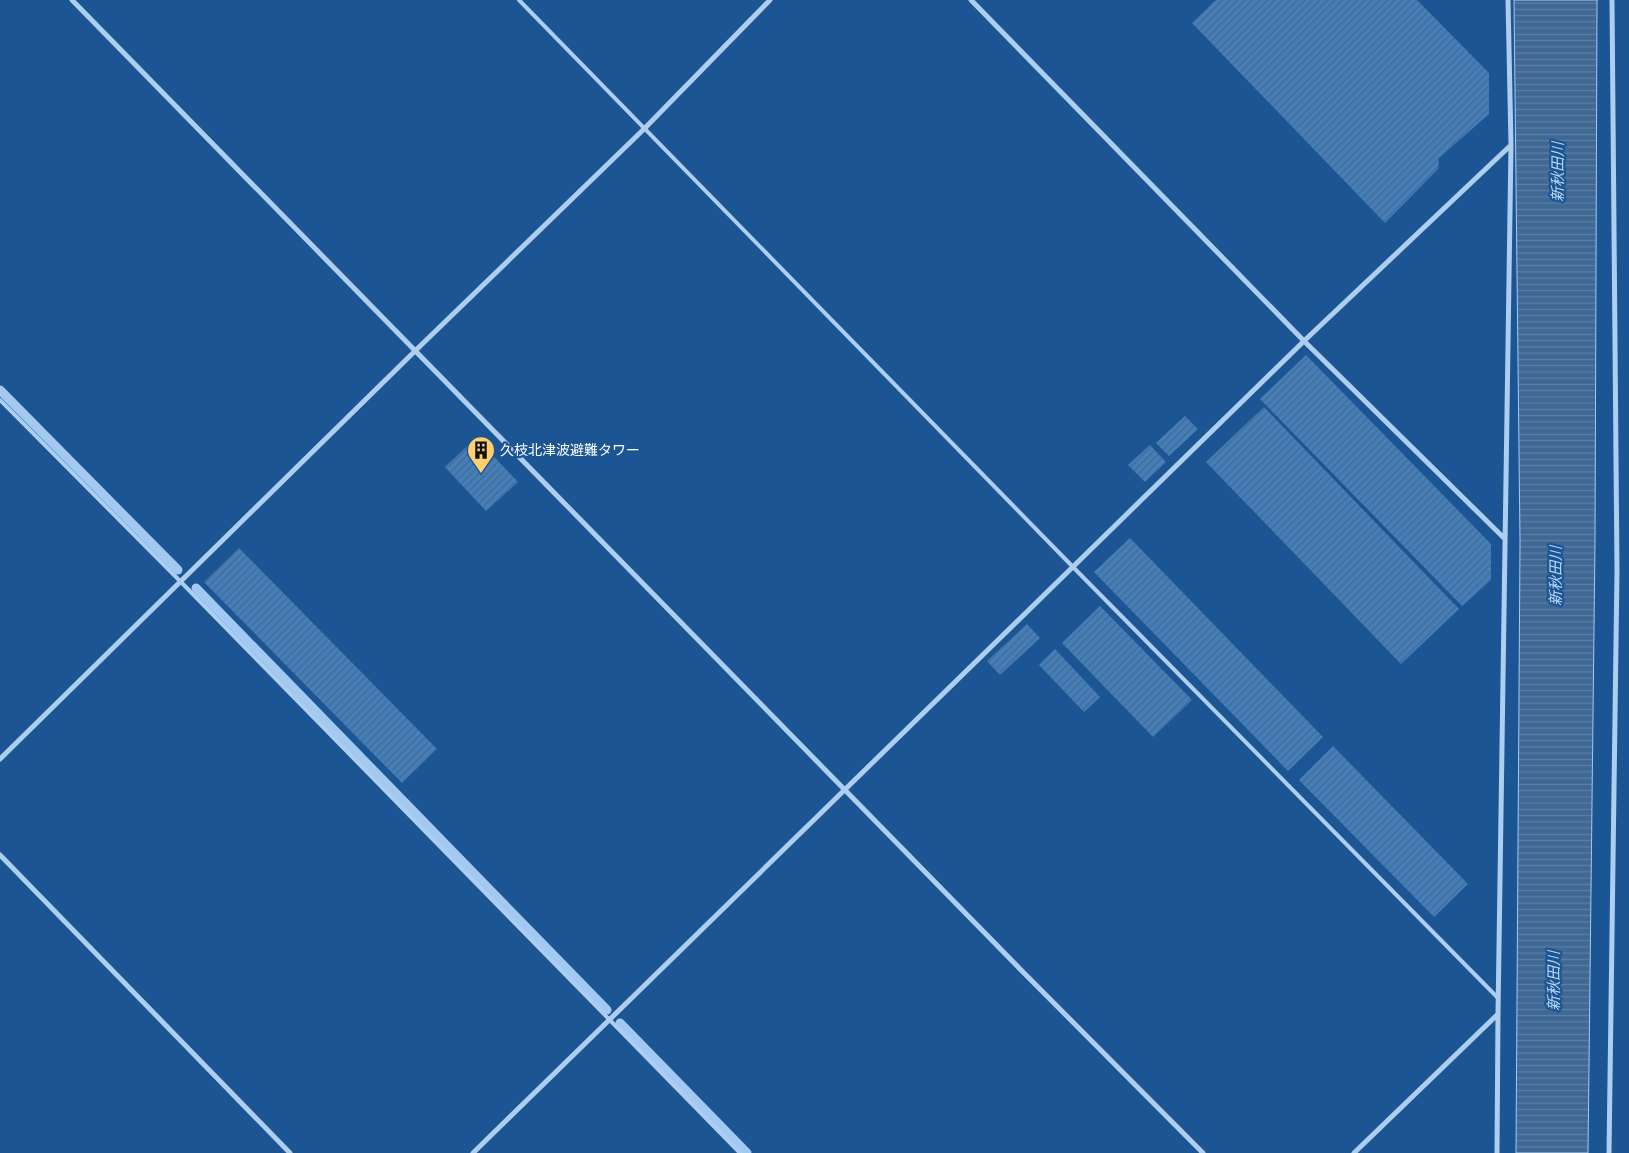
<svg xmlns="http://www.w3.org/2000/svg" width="1629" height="1153" font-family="'Fira Sans Condensed','Noto Sans JP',sans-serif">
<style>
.water{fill:url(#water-rules);stroke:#a2c9f1}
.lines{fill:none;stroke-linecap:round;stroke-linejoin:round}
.stream{stroke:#a2c9f1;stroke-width:9}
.building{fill:url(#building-hatch)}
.lane{stroke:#aeceef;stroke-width:4}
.street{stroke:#aeceef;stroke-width:5}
.labels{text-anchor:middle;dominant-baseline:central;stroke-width:4.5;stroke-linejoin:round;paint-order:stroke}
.poi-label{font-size:14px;fill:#fff;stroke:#1c5594;text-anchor:start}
.water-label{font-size:15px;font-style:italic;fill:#bbd8f6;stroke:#1c5594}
</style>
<defs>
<pattern id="water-rules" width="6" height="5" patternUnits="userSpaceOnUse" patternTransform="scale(1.25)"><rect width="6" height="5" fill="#3f6894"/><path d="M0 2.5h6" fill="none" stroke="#5c7fa4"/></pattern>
<pattern id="building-hatch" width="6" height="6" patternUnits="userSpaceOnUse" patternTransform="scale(1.25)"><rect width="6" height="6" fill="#457fbb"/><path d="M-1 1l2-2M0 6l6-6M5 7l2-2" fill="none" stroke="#486889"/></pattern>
</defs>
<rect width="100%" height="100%" fill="#1c5594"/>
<path class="water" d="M1514 0H1597L1595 541 1588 1153H1516L1520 541Z"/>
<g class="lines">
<path class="stream" d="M0 390 178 570
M196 588 607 1010
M620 1023 747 1153"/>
</g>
<path class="building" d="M1216 0H1417L1489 73V114L1439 158 1438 169 1385 223 1192 23Z
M1306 355 1491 544V580L1462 606 1260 399Z
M1264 407 1459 609 1401 664 1206 462Z
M1185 416 1198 429 1169 456 1156 443Z
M476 438 518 482 486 511 445 467Z
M1150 445 1166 462 1145 482 1128 465Z
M1130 538 1323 737 1288 771 1094 572Z
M239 548 437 749 402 783 204 582Z
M1100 606 1192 700 1153 737 1062 643Z
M1027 624 1040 638 1000 675 987 661Z
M1055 649 1100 697 1084 712 1039 665Z
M1333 746 1468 884 1434 917 1299 780Z"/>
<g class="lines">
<path class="lane" d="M519 0 1073 567 1498 998
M0 400 181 582 740 1153"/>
<path class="street" d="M72 0 1023 972 1203 1153
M971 0 1304 341 1505 539
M0 759 415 351 644 129 770 0
M0 855 290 1153
M473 1153 1304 341 1511 145
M1354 1153 1498 1014
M1497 1153 1498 1014 1511 145 1508 0
M1609 1153 1617 571 1612 0"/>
</g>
<defs>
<g id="building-pin" transform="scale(1.4375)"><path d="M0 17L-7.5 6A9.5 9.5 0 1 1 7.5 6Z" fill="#ffcf6d" stroke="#1c5594"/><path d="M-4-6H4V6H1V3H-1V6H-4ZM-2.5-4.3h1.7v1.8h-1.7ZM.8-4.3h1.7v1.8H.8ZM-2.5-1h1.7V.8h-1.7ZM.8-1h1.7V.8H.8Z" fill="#111"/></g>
</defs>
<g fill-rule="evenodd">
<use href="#building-pin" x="481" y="450"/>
</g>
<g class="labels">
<g class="poi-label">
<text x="500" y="450">久枝北津波避難タワー</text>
</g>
<g class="water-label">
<text transform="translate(1558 172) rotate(-90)">新秋田川</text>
<text transform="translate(1556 576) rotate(-90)">新秋田川</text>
<text transform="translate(1554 981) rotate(-90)">新秋田川</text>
</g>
</g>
</svg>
